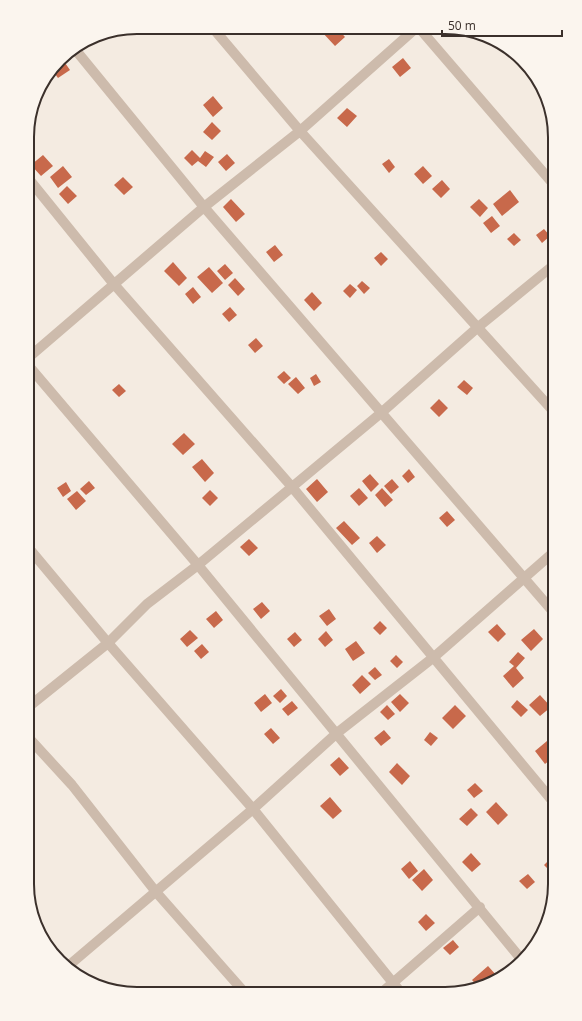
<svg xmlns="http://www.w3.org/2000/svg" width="582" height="1021" font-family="'Open Sans',sans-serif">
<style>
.building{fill:#c8694b}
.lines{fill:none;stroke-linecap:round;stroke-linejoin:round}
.street{stroke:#cdbbac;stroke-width:10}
.rim{fill:none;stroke:#3b302b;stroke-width:2}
</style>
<rect width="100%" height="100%" fill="#f4ebe1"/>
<path class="building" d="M325 28H337L345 37 335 46 321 31Z
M403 58 411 68 400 77 392 67Z
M63 60 70 70 58 78 52 70Z
M543 93 549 101 548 106 539 97Z
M213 96 223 108 213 117 203 105Z
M347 108 357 116 347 127 337 118Z
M212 122 221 131 212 140 203 132Z
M192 150 200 158 205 151 214 157 206 167 198 161 192 166 184 158Z
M227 154 235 163 226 171 218 162Z
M43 155 53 166 41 176 31 165Z
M389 159 395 167 389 173 382 164Z
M63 166 72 177 58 188 50 177Z
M423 166 432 176 423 184 414 174Z
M123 177 133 187 124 195 114 185Z
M442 180 450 189 441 198 432 189Z
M67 186 77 196 68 204 59 194Z
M510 190 519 202 502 216 493 204Z
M231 199 245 214 236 222 223 207Z
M479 199 488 208 480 217 470 207Z
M492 216 500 226 491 233 483 223Z
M544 229 550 236 542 243 536 235Z
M514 233 521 240 514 246 507 239Z
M275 245 283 255 274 262 266 252Z
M381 252 388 259 381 266 374 258Z
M173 262 187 278 179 286 164 271Z
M225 264 233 273 225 280 217 271Z
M209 267 223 283 212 293 197 277Z
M235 278 245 289 238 296 228 285Z
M362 281 370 288 364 294 357 286Z
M350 284 357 290 350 298 343 291Z
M193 287 201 297 193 304 185 294Z
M312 292 322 303 314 311 304 300Z
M230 307 237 315 229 322 222 314Z
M256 338 263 346 255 353 248 345Z
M284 371 291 378 284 384 277 377Z
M316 374 321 382 314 386 310 378Z
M296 377 305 388 298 394 288 384Z
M464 380 473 388 467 395 457 387Z
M119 384 126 391 119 397 112 390Z
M439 399 448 408 439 417 430 408Z
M184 433 195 444 183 455 172 444Z
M202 459 214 473 205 482 192 467Z
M28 463 34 469 27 476 28 464Z
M409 469 415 477 408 483 402 476Z
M370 474 379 484 371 492 362 481Z
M317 479 328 492 317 502 306 489Z
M392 479 399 487 391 494 384 486Z
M89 481 95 488 86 495 80 489Z
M66 482 71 491 63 497 57 488Z
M359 488 368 498 359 506 350 496Z
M382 488 393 500 385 507 375 495Z
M210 490 218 498 210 506 202 498Z
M77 491 86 501 76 510 67 499Z
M447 511 455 520 447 527 439 518Z
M344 521 360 538 352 545 336 528Z
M377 536 386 545 377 553 369 543Z
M249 539 258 548 249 556 240 547Z
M262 602 270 611 261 619 253 609Z
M329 609 336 619 327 626 319 616Z
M216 611 223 620 214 628 206 619Z
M380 621 387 628 380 635 373 628Z
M497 624 506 634 498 642 488 632Z
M534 629 543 639 531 651 521 640Z
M190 630 198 638 187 647 180 639Z
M326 631 333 640 325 647 318 639Z
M295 632 302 640 294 647 287 639Z
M356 641 365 653 353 661 345 649Z
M202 644 209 652 201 659 194 651Z
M518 652 525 658 516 668 524 678 513 688 503 676 514 666 509 662Z
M396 655 403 662 397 668 390 661Z
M375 667 382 675 375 680 368 673Z
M362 675 371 684 360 694 352 685Z
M555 676V686L550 681Z
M281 689 287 696 280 703 273 696Z
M265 694 272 703 261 712 254 703Z
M400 694 409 703 400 712 391 702Z
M540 695 551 707 540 716 529 705Z
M517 700 528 710 521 717 511 707Z
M292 701 298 708 288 716 282 709Z
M387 705 395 714 388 720 380 712Z
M455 705 466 716 453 729 442 718Z
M271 728 280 738 273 744 264 734Z
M384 730 391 738 381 746 374 738Z
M430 732 438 738 431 746 424 740Z
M547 741 555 750V756L545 764 535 751Z
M339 757 349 768 340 776 330 765Z
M397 763 410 776 402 785 389 772Z
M475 783 483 791 474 798 467 790Z
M330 797 342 811 333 819 320 806Z
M496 802 508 815 498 825 486 812Z
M471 808 478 815 467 826 459 819Z
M471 853 481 864 472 872 462 862Z
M555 854V876L544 865Z
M410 861 418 871 409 879 401 869Z
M424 869 433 880 422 891 412 880Z
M528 874 535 882 527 889 519 881Z
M426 914 435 923 426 931 418 922Z
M453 940 459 947 450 955 443 948Z
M488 966 497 976 479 988 472 980Z"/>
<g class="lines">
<path class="street" d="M212 27 300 131 555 413
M420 29 555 186
M74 48 204 207 555 614
M28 178 113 283 292 487 555 804
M28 358 204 207 300 131 415 29
M28 365 198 565 521 959
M27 546 108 643 253 809 402 994
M27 708 108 643 147 604 198 565 292 487 381 413 477 328 555 264
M27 736 72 785 156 892 245 993
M67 967 253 809 337 733 434 657 555 551
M380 994 480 907"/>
</g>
<path d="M0 0H582V1021H0ZM137 34H445A103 103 0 0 1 548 137V884A103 103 0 0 1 445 987H137A103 103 0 0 1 34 884V137A103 103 0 0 1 137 34Z" fill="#fbf5ee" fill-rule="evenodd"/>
<path class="rim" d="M137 34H445A103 103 0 0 1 548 137V884A103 103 0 0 1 445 987H137A103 103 0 0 1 34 884V137A103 103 0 0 1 137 34Z"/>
<path d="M442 30v6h120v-6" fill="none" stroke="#3b302b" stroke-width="2"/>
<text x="448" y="30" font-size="12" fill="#3b302b" stroke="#fbf5ee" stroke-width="3" paint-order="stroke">50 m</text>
</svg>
